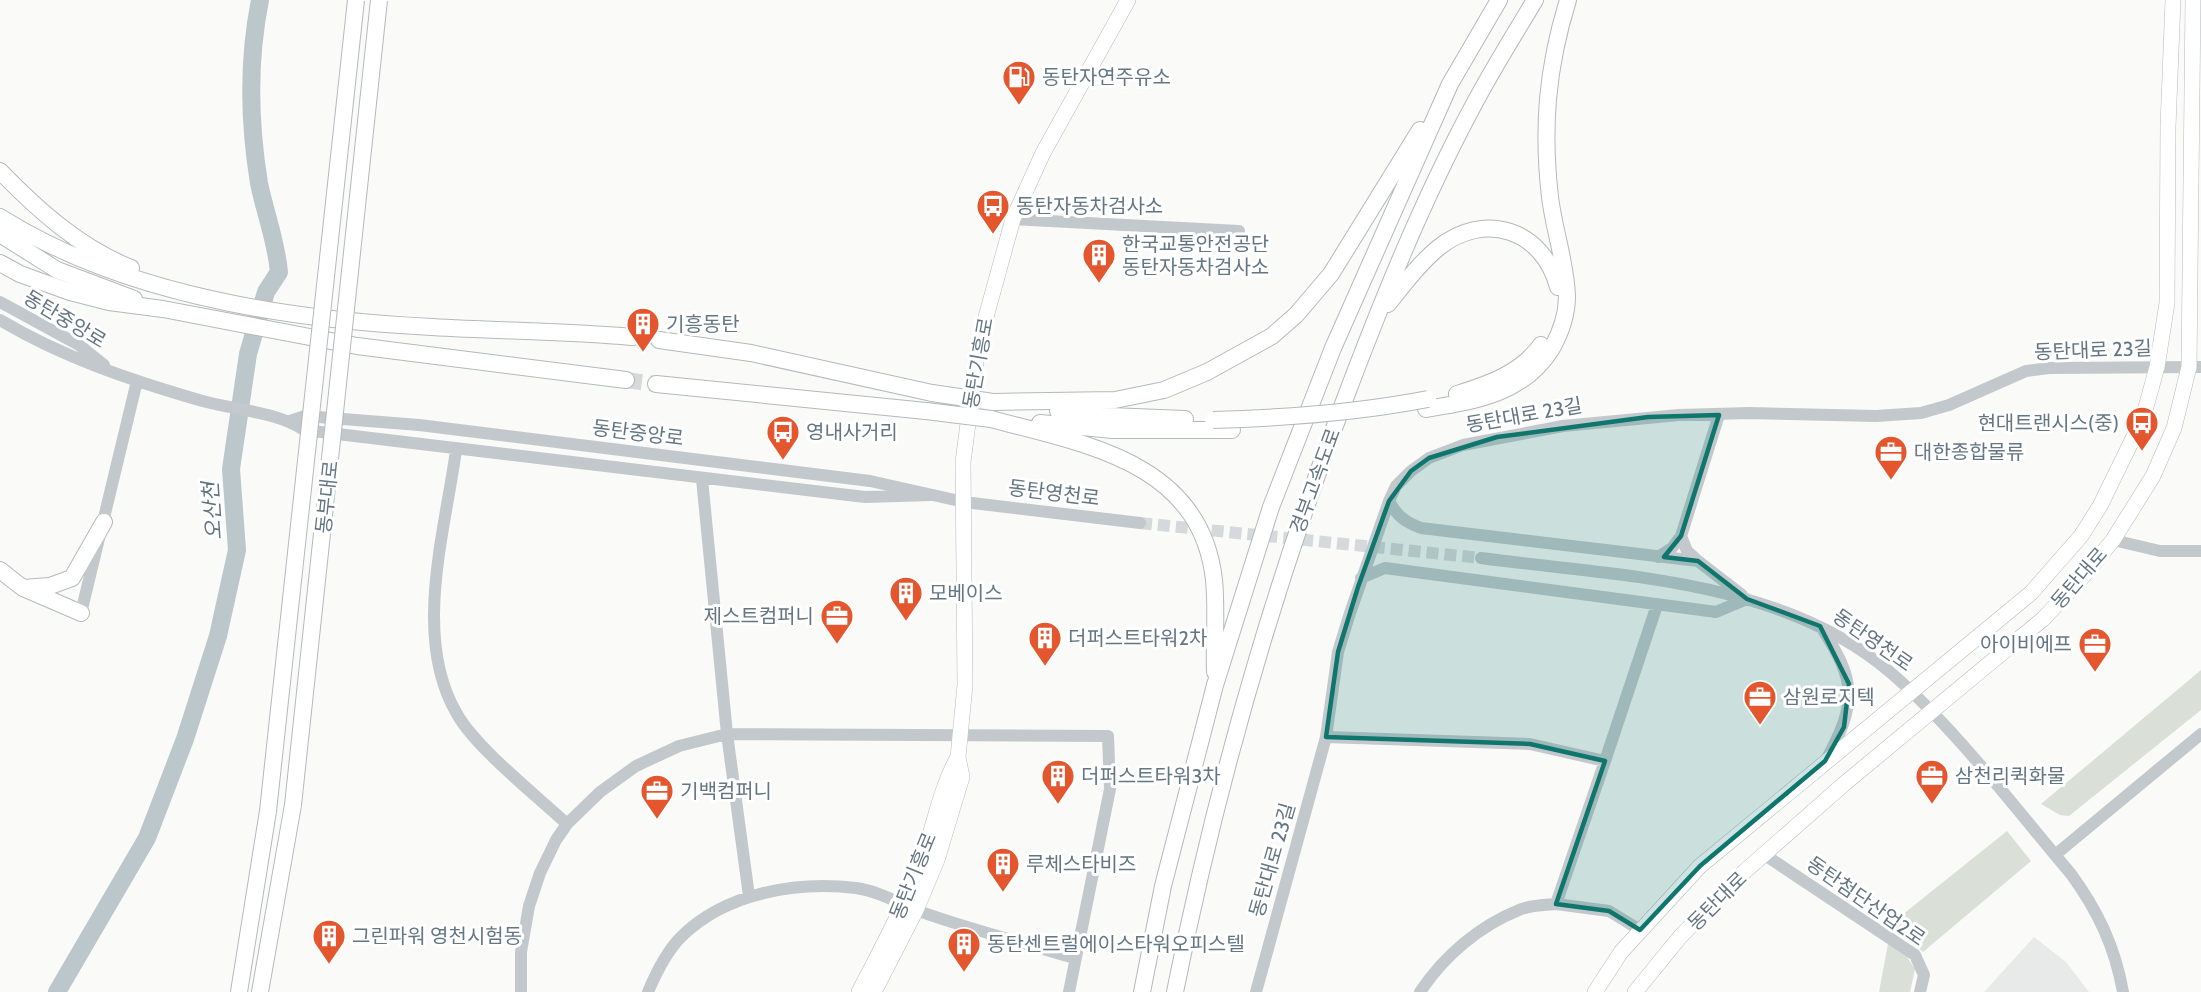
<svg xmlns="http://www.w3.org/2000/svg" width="2201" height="992" font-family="Cabin,'Noto Sans KR',sans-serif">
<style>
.built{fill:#e8e9e9}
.green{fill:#dadfd7}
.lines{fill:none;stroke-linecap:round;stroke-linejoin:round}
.river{stroke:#bbc7cb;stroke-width:18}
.minor-tunnel{stroke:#d5d9db;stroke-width:12;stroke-dasharray:12 6;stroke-linecap:butt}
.highway-tunnel{stroke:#d5d9db;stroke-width:16;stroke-dasharray:16 8;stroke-linecap:butt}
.major-casing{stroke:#b5babe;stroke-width:16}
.highway-casing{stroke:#b4b9bd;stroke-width:18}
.minor{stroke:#c3c8cc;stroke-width:12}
.major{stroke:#fff;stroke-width:15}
.highway{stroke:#fff;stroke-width:16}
.highway-bridge-casing{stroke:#b4b9bd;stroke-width:18;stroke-linecap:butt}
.highway-bridge{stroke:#fff;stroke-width:16}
.marked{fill:#0f766e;fill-opacity:0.2;stroke:#0f766e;stroke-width:4.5;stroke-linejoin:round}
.labels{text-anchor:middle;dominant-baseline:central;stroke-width:6;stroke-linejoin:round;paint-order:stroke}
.poi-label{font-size:20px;fill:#657683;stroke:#fff;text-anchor:start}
.street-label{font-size:20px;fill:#657683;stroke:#fff}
.water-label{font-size:21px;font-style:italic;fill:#60757c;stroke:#fff}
</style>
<rect width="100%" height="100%" fill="#fafaf8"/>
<path class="built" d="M2034 937 2066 962 2089 992H1984Z"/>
<path class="green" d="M2201 670V710L2069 816 2060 815 2041 804Z
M2007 831 2031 861 1923 952 1892 923Z
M1888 944 1903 951 1915 969 1910 992H1879Z"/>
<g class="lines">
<path class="river" d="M57 992 147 838 185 739 218 636 237 550 231 469 248 354 266 292 279 272C276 240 265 213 259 183 249 122 248 60 260 0"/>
<path class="minor-tunnel" d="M1140 523 1481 558"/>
<path class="highway-tunnel" d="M632 337 659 340
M626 380 656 384"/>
<g class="major-casing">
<path id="major" d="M859 992C880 951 903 910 920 866 933 831 940 788 958 757
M874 992 916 910 937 860 962 777 958 757 965 685 963 462 978 346 1013 219 1043 153 1128 0
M1595 992 1621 952 1700 866 2031 593 2081 536 2100 506 2143 418 2157 367 2167 303 2168 127 2173 0
M1635 992 1680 937 1735 880 1844 784 2043 619 2080 580 2113 540 2153 476 2174 428 2189 367 2193 0"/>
</g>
<g class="highway-casing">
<path id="highway" d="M0 171C38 210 80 248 131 268
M0 217C122 294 289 320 432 327 498 331 565 331 632 337
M0 234 57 270 134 299
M0 263 20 274 70 292 109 302 163 309 357 346 626 380
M1388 304C1404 284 1419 264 1438 248 1485 210 1543 230 1558 287
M659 340 751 353 932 393
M656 384 926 411
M1457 394C1489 384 1521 373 1541 345
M993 402 1115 400 1164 390 1207 372 1272 336 1296 315 1331 274 1420 130
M1426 409C1475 401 1524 394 1552 348 1561 332 1567 315 1567 296 1566 263 1554 230 1550 197 1542 127 1547 68 1568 0
M1058 411 1084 415 1185 419
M991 419C1085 444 1201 462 1214 580 1217 610 1214 642 1215 672
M1040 423 1113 430H1232
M0 570 23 588 81 613
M23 588 50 586 72 578 104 522
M239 992 268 811
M260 992 293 805
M1142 992 1163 886 1215 685 1271 507 1333 348 1450 84 1499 0
M1175 992C1215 791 1271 595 1343 404 1381 303 1422 201 1473 106 1492 70 1514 35 1535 0"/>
</g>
<path class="minor" d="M1013 219 1239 231
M0 302 79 345 104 365
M0 320C62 357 130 380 199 400 233 410 275 411 304 430L865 497 932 495
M290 421 305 416 419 425 870 481 964 502 1140 523
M456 450C445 532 412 638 457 714 476 748 537 796 567 824
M702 479 727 734 749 896
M1389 501C1397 516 1405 522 1421 528L1698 561 1742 595
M1681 536 1687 551 1698 561
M2113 540 2160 551H2201
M1658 557 1672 548 1681 536 1719 415
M1481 558C1616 576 1782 579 1890 672 1955 728 2015 808 2071 874 2098 911 2115 947 2123 992
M1361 578 1385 568 1716 612 1747 599
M81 613 137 381
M1821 627C1857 682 1857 703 1826 760
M1326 737 1530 744 1605 761 1657 605
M1605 761 1556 904 1609 911 1640 930
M1765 855 1915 955 1924 975 1920 992
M2055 855 2201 734
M521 992V952L529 906 540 873 556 840 567 824 600 792 636 766 679 746 727 734 1108 736 1110 789 1069 992
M648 992C656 973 666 952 681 937 725 893 796 881 856 888 877 891 897 902 916 910 967 929 1022 942 1074 958
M1256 992 1326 737 1338 652 1350 613 1389 501 1396 486 1411 471 1429 458 1463 445 1563 426 1679 415 1749 413 1876 416 1921 413 1949 405 2026 371 2049 368 2201 367
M1420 992C1444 956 1479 926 1519 910 1530 905 1544 905 1556 904"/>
<use href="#major" class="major"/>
<use href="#highway" class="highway"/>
<g class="highway-bridge-casing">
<path id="highway-bridge" d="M932 393 993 402
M926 411 991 419
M1213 420C1285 418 1356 413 1428 399
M293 805 379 0
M268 811 356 0"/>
</g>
<use href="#highway-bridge" class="highway-bridge"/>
</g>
<path class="marked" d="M1719 415 1681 536 1664 557 1698 561 1747 599 1820 626 1849 684 1844 727 1825 761 1700 866 1640 930 1609 911 1556 904 1605 761 1530 744 1326 737 1338 652 1358 587 1389 501 1411 471 1429 458 1497 437 1648 417Z"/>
<defs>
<g id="fuel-pin" transform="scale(1.725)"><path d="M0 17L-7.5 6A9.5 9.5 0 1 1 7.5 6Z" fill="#e4572e" stroke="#fff"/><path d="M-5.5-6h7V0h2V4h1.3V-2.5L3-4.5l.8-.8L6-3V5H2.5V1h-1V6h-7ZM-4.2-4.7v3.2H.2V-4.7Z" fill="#fff"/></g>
<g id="bus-pin" transform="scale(1.725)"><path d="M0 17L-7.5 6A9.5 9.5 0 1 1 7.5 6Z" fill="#e4572e" stroke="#fff"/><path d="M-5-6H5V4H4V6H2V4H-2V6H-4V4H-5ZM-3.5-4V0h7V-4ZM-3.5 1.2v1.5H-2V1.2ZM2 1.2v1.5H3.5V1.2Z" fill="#fff"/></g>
<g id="building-pin" transform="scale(1.725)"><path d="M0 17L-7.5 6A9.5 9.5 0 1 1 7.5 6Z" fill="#e4572e" stroke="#fff"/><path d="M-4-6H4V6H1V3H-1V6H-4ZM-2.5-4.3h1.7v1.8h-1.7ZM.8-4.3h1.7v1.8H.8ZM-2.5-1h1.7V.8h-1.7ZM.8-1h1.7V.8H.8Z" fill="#fff"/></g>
<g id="office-pin" transform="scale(1.725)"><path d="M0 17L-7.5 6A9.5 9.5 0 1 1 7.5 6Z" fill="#e4572e" stroke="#fff"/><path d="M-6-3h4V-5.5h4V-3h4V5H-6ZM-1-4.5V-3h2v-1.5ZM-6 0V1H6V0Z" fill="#fff"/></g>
</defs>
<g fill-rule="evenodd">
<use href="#fuel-pin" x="1019" y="77"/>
<use href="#bus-pin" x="993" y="206"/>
<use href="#building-pin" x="1099" y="255"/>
<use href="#building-pin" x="643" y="324"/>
<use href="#bus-pin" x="2142" y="423"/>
<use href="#bus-pin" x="783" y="432"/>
<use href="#office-pin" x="1891" y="452"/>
<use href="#building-pin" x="906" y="593"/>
<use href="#office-pin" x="837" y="616"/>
<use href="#building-pin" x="1045" y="638"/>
<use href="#office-pin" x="2095" y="644"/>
<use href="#office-pin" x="1760" y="697"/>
<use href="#building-pin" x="1058" y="776"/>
<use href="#office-pin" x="1932" y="776"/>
<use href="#office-pin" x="657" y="791"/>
<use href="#building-pin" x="1003" y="864"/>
<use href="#building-pin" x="329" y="936"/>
<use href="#building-pin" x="964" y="944"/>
</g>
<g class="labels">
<g class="poi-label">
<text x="1042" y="77">동탄자연주유소</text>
<text x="1016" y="206">동탄자동차검사소</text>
<text x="1122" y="244">한국교통안전공단<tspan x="1122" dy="23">동탄자동차검사소</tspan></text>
<text x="666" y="324">기흥동탄</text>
<text x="2119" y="423" text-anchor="end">현대트랜시스(중)</text>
<text x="806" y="432">영내사거리</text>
<text x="1914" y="452">대한종합물류</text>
<text x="929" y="593">모베이스</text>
<text x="814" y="616" text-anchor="end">제스트컴퍼니</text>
<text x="1068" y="638">더퍼스트타워2차</text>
<text x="2072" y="644" text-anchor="end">아이비에프</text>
<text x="1783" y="697">삼원로지텍</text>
<text x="1081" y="776">더퍼스트타워3차</text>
<text x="1955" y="776">삼천리퀵화물</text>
<text x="680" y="791">기백컴퍼니</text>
<text x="1026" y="864">루체스타비즈</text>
<text x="352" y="936">그린파워 영천시험동</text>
<text x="987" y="944">동탄센트럴에이스타워오피스텔</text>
</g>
<g class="street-label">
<text transform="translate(65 319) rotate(31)">동탄중앙로</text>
<text transform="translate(2093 350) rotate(-2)">동탄대로 23길</text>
<text transform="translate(978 363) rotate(-80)">동탄기흥로</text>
<text transform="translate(1524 415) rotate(-10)">동탄대로 23길</text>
<text transform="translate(638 433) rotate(7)">동탄중앙로</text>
<text transform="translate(1315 481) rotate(-70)">경부고속도로</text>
<text transform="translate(1054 493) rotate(7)">동탄영천로</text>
<text transform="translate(327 497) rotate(-84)">동부대로</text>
<text transform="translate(2079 578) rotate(-49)">동탄대로</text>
<text transform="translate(1873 640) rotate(35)">동탄영천로</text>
<text transform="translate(1272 860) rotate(-74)">동탄대로 23길</text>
<text transform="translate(913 876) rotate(-68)">동탄기흥로</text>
<text transform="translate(1717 901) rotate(-45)">동탄대로</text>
<text transform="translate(1866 901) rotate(35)">동탄첨단산업2로</text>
</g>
<g class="water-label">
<text transform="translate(212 511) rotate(-94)">오산천</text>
</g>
</g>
</svg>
